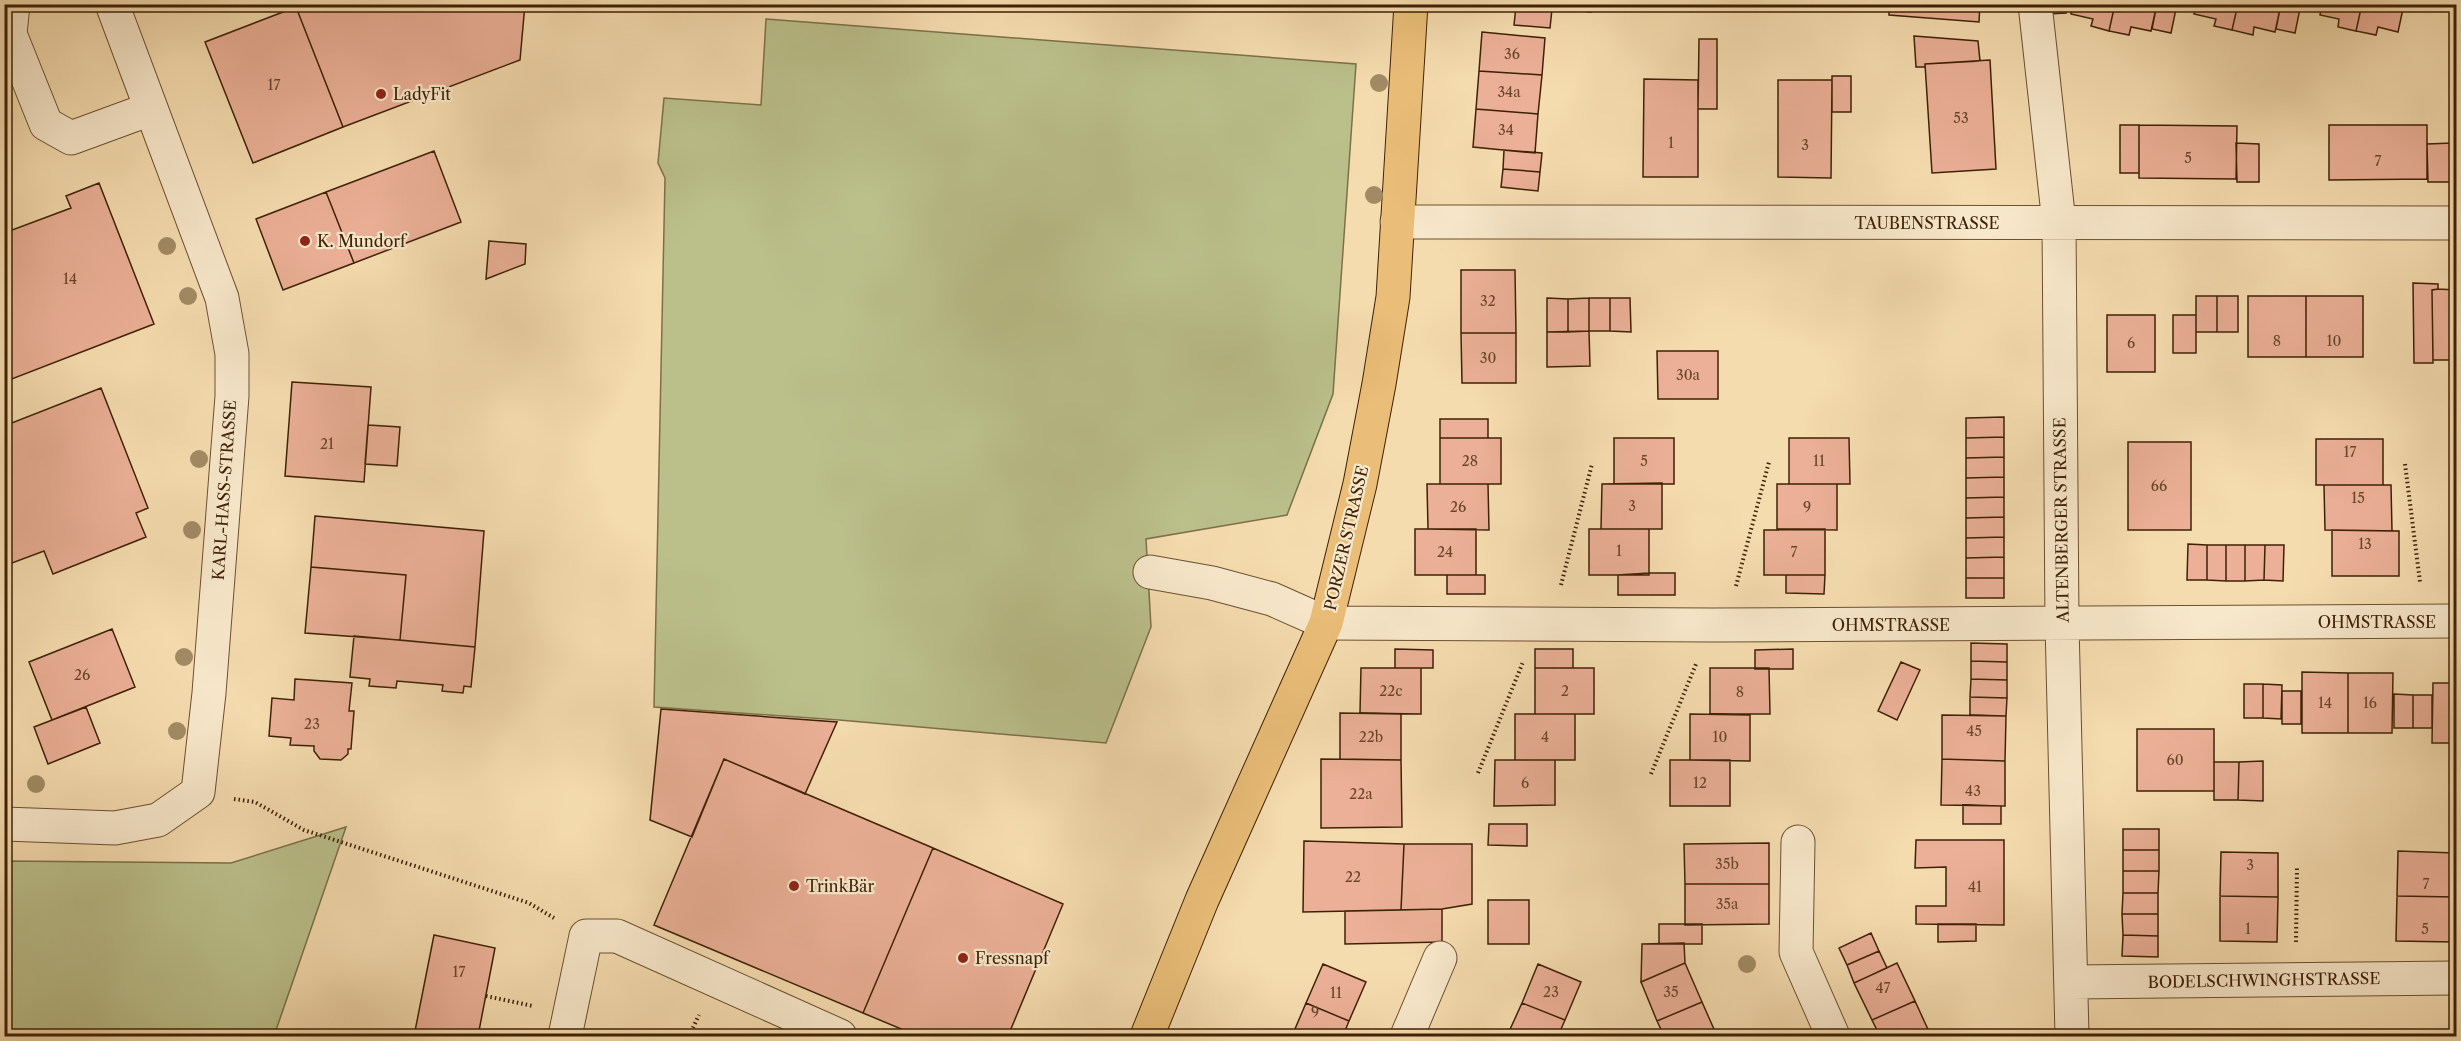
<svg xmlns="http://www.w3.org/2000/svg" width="2461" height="1041" font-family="'Libre Caslon Text',serif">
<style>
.green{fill:#bbc08b;stroke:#7d7048;stroke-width:1.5}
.building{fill:#ebb097;stroke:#3f2106;stroke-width:1.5}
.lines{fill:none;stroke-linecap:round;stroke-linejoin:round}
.minor-casing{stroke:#6c5030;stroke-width:35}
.major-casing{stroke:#3f2106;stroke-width:35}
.path{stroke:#3f2106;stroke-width:4;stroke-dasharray:1.5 3;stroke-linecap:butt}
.minor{stroke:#f8e8cb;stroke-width:33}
.major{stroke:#eabe78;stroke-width:33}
.tree{fill:#a28b64}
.poi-dot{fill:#8f2418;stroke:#f8e8cb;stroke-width:2}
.labels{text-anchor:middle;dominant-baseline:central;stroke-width:4.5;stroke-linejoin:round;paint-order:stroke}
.number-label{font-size:14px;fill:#6a452a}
.poi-label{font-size:16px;fill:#3f2106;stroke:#f8e8cb;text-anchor:start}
.street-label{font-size:16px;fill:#3f2106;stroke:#f8e8cb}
</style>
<rect width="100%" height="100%" fill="#f5dcaf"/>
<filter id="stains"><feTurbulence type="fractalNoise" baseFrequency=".00333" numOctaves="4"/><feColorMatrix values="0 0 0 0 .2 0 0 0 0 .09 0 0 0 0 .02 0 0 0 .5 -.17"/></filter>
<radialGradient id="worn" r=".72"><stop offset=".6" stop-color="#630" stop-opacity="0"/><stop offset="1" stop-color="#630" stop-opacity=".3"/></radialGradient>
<path class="green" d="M766 19 1356 64 1333 394 1287 515 1146 539 1151 627 1106 743 839 720 654 707 665 178 658 163 664 98 761 105Z
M346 827 274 1036H5V861L231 863Z"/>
<path class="building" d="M300 4H525L520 60 343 127 296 7Z
M1560 4H1592L1591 12 1560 9Z
M1889 4H1980L1979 22 1889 15Z
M2046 4H2066V13L2047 14Z
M2073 4H2115L2109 31 2091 26 2093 19 2071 14Z
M2115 4H2157L2151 31 2131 27 2129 35 2109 31Z
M2157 4H2177L2171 33 2152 29Z
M2197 4H2238L2232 30 2214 26 2216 19 2194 14Z
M2238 4H2281L2275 32 2254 27 2253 35 2232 30Z
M2281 4H2301L2295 33 2276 29Z
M2301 4H2322L2320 11 2301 7Z
M2322 4H2362L2356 31 2338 27 2339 19 2320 15Z
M2362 4H2404L2398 32 2378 27 2376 35 2356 31Z
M1516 6 1552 9 1550 28 1514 25Z
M296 7 343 127 253 163 205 42Z
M1482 32 1545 38 1542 75 1479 71Z
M1914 36 1978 41 1980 61 1925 64V67H1916Z
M1699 39H1717V109H1698Z
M1990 60 1996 169 1932 173 1925 64Z
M1479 71 1542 75 1538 114 1476 109Z
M1832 76H1851V112H1832Z
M1644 79 1698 80V177H1643Z
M1778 80H1832L1831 178 1778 177Z
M1476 109 1538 114 1535 153 1473 147Z
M2120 125H2139V173H2120Z
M2139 125 2237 126 2236 179 2139 178Z
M2329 125H2427V179L2329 180Z
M2236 143 2259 144V182H2237Z
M2453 143V182H2428L2427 144Z
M1504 150 1542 153 1540 172 1503 169Z
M434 151 461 222 354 263 326 192Z
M1503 169 1540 172 1538 191 1501 187Z
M99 183 154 324 4 382V233L71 208 66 196Z
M326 192 354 263 283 290 256 219Z
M489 241 526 244 525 264 486 279Z
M1461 270H1515L1516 333H1461Z
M2413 283 2438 284V289L2432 290 2433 363H2414Z
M2438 289 2456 290V360H2433L2432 290Z
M2196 296H2217V332H2196Z
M2217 296H2238V332H2217Z
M2248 296H2306V357H2248Z
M2306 296H2363V357H2306Z
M1547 298 1568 299V332H1547Z
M1589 298H1610V331H1589Z
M1589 298V331L1568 332V299Z
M1610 298H1630L1631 332 1610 331Z
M2107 315H2155V372H2107Z
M2173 315H2196V353H2173Z
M1589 331 1590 366 1547 367V332Z
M1461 333H1516V383H1462Z
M1657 351H1718V399H1658Z
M292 382 371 387 364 482 285 476Z
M101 388 148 508 136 513 146 537 53 574 44 551 4 566V426Z
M2004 417V437L1966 438V418Z
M1440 419H1488V438H1440Z
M368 425 400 427 397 466 365 464Z
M2004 437V457L1966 458V438Z
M1440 438H1501V484H1440Z
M1614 438H1674V484H1614Z
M1789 438H1849L1850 484H1789Z
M2316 439H2383V485H2316Z
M2128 442H2191V530H2128Z
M2004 457V477L1966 478V458Z
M2004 477V497L1966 498V478Z
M1662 483V529H1601L1602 484Z
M1427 484H1488L1489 530 1428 529Z
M1777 484H1837V530L1777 529Z
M2324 485H2391L2392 531 2325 530Z
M2004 497V517L1966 518V498Z
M315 516 484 531 475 647 400 640 406 575 311 567Z
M2004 517V537L1966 538V518Z
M1415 529H1476V575H1415Z
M1589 529H1649V575H1589Z
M1825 529V575H1764V530Z
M2332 530 2399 531V576H2332Z
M2004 537V557L1966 558V538Z
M2188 544 2207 545V580H2187Z
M2207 545H2226V581L2207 580Z
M2226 545H2245V581H2226Z
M2245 545H2265L2264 580 2245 581Z
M2265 545H2284L2283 581 2264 580Z
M2004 557V578H1966V558Z
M311 567 406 575 400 640 305 633Z
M1649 573H1675V595H1618V575Z
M1447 575H1485V594H1447Z
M1786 575H1825L1824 594 1786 593Z
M1966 578H2004V598H1966Z
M112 629 135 687 52 720 29 662Z
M354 636 475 647 471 687 464 686 463 693 442 691 443 685 397 681 396 688 369 686 370 679 350 677Z
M1971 643 2007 644V662L1971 661Z
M1395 649 1433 650V668H1395Z
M1535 649H1573V668H1535Z
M1793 649V669H1755V650Z
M1971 661 2007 662V680L1971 679Z
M1901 662 1920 670 1897 720 1878 711Z
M1361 668H1421V714L1360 713Z
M1535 668H1594V714H1535Z
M1710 668H1769L1770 714H1710Z
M2302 672 2348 673V733H2302Z
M2348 673H2393L2392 733H2348Z
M295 679 352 683 349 711H354L351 749H348V754L341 760 320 759 314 751V746L290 745 291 738 269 736 272 698 294 700Z
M1971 679 2007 680V698L1970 697Z
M2433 683H2456V743H2432Z
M2244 684H2263V718H2244Z
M2263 684 2282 685 2281 719 2263 718Z
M2282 691H2301V724H2282Z
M2394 694 2413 695V728H2394Z
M2413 695H2432V728H2413Z
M1970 697 2007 698 2006 716 1970 715Z
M86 707 100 743 48 764 34 727Z
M661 709 837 722 805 794 724 759 692 837 650 820Z
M1340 713 1401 714V760L1340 759Z
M1515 714H1575V760H1515Z
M1690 714 1750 715V761L1690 760Z
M1942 715 2006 716 2005 761 1942 759Z
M2137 729H2214V791H2137Z
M724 759 933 848 863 1013 654 925Z
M1321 759 1401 760 1402 827 1321 828Z
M1942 759 2005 761V806L1941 805Z
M1495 760H1555V805L1494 806Z
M1670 760H1730V806H1670Z
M2263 761V801L2238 800 2239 762Z
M2214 762H2239L2238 800H2214Z
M1963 805 2001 806V824H1963Z
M1489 824H1527V846L1488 845Z
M2123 829H2159V850H2123Z
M1916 840H2004V925L1916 924V906H1946V867L1915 868Z
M1304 841 1404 844 1401 910 1303 912Z
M1769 843V884H1685L1684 844Z
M1404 844H1472V904L1442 909 1401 910Z
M933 848 1063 904 1008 1036H918L863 1013Z
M2123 850H2159V871H2123Z
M2398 851 2455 853V897L2397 896Z
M2221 852 2278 853V897L2220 896Z
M2123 871H2159L2158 893H2123Z
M1685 884H1769V924L1685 925Z
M2123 893H2158V914H2122Z
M2220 896 2278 897 2277 942 2220 941Z
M2397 896 2455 897 2454 942 2396 941Z
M1488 900H1529V944H1488Z
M1442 909V942L1345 944V911Z
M2122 914H2158V936L2123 935Z
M1659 924H1702V944H1659Z
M1938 924H1976V941L1938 942Z
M1871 933 1879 951 1847 965 1839 948Z
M434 935 495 948 478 1036H414Z
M2123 935 2158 936V957L2122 956Z
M1684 943 1685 963 1641 982 1642 944Z
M1879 951 1887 968 1854 983 1847 965Z
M1685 963 1702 1002 1657 1021 1641 982Z
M1897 963 1915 1001 1872 1020 1854 983Z
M1323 964 1366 982 1349 1021 1306 1003Z
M1538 964 1581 982 1565 1020 1522 1003Z
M1915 1001 1931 1036H1880L1872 1020Z
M1702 1002 1717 1036H1664L1657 1021Z
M1306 1003 1349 1021 1343 1036H1292Z
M1522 1003 1565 1020 1558 1036H1507Z"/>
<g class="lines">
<g class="minor-casing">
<path id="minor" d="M13 4 10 34 46 124 71 138 150 109
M2035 4 2059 223 2062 624 2072 1036
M1397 222 2456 223
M1150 572 1212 583 1272 599 1326 623 1712 625 2456 621
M4 824 115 828 158 820 198 792 209 693 232 396V354L222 298 112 4
M1798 842 1796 952 1833 1036
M2071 982 2456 978
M565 1036 586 936H617L840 1036
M1407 1036 1440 958"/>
</g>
<g class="major-casing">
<path id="major" d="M1147 1036 1202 900 1326 623 1360 484 1379 384 1393 297 1411 4"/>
</g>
<path class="path" d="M2405 464 2420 582
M1561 585 1592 464
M1736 586 1769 462
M1478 773 1523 662
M1651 774 1696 664
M234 799 255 802 304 830 529 903 554 918
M2296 942 2297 867
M486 996 533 1006
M689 1036 699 1015"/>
<use href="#minor" class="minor"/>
<use href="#major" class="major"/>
</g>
<g class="tree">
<circle cx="1379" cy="83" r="9"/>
<circle cx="1374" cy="195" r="9"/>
<circle cx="167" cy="246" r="9"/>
<circle cx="188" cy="296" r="9"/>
<circle cx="199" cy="459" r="9"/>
<circle cx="192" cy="530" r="9"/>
<circle cx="184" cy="657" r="9"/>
<circle cx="177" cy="731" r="9"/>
<circle cx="36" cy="784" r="9"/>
<circle cx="1747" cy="964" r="9"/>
</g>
<g class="poi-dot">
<circle cx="381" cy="94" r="6"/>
<circle cx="305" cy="241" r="6"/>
<circle cx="794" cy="886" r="6"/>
<circle cx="963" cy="958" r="6"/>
</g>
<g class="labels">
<g class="number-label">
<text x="1512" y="54">36</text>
<text x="274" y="85">17</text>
<text x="1509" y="92">34a</text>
<text x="1961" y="118">53</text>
<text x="1506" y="130">34</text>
<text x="1671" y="143">1</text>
<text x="1805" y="145">3</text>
<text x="2188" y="158">5</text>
<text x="2378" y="161">7</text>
<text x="70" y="279">14</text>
<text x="1488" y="301">32</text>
<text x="2277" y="341">8</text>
<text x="2334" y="341">10</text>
<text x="2131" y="343">6</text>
<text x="1488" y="358">30</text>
<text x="1688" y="375">30a</text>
<text x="327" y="444">21</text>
<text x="2350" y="452">17</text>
<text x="1470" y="461">28</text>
<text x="1644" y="461">5</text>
<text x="1819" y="461">11</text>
<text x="2159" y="486">66</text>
<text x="2358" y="498">15</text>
<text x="1632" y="506">3</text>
<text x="1458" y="507">26</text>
<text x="1807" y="507">9</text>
<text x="2365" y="544">13</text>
<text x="1619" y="551">1</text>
<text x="1445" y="552">24</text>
<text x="1794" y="552">7</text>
<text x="82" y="675">26</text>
<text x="1391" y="691">22c</text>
<text x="1565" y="691">2</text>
<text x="1740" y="692">8</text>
<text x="2325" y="703">14</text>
<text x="2370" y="703">16</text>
<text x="312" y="724">23</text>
<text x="1974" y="731">45</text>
<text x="1371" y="737">22b</text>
<text x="1545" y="737">4</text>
<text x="1720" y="737">10</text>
<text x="2175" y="760">60</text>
<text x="1525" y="783">6</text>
<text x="1700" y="783">12</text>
<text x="1973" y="791">43</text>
<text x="1361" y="794">22a</text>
<text x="1727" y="864">35b</text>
<text x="2250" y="865">3</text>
<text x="1353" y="877">22</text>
<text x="2426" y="884">7</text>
<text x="1975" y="887">41</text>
<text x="1727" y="904">35a</text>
<text x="2248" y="929">1</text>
<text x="2425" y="929">5</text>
<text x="459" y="972">17</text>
<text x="1883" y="988">47</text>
<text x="1551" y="992">23</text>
<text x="1671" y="992">35</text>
<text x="1336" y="993">11</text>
<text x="1315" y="1012">9</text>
</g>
<g class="poi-label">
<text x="393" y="94">LadyFit</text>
<text x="317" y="241">K. Mundorf</text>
<text x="806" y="886">TrinkBär</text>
<text x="975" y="958">Fressnapf</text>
</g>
<g class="street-label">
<text x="1927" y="223">TAUBENSTRASSE</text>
<text transform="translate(224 490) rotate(-86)">KARL-HASS-STRASSE</text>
<text transform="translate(2061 520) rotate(-91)">ALTENBERGER STRASSE</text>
<text transform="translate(1346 538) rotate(-77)">PORZER STRASSE</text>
<text x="2377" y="622">OHMSTRASSE</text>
<text x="1891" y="625">OHMSTRASSE</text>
<text transform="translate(2264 980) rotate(-1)">BODELSCHWINGHSTRASSE</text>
</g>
</g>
<rect width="2461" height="1041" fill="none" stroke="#f5dcaf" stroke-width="24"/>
<rect x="6" y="6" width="2449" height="1029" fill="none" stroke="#3f2106" stroke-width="3"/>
<rect x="12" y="12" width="2437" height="1017" fill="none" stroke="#3f2106" stroke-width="1.5"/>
<rect width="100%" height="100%" filter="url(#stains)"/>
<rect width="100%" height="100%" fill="url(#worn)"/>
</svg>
